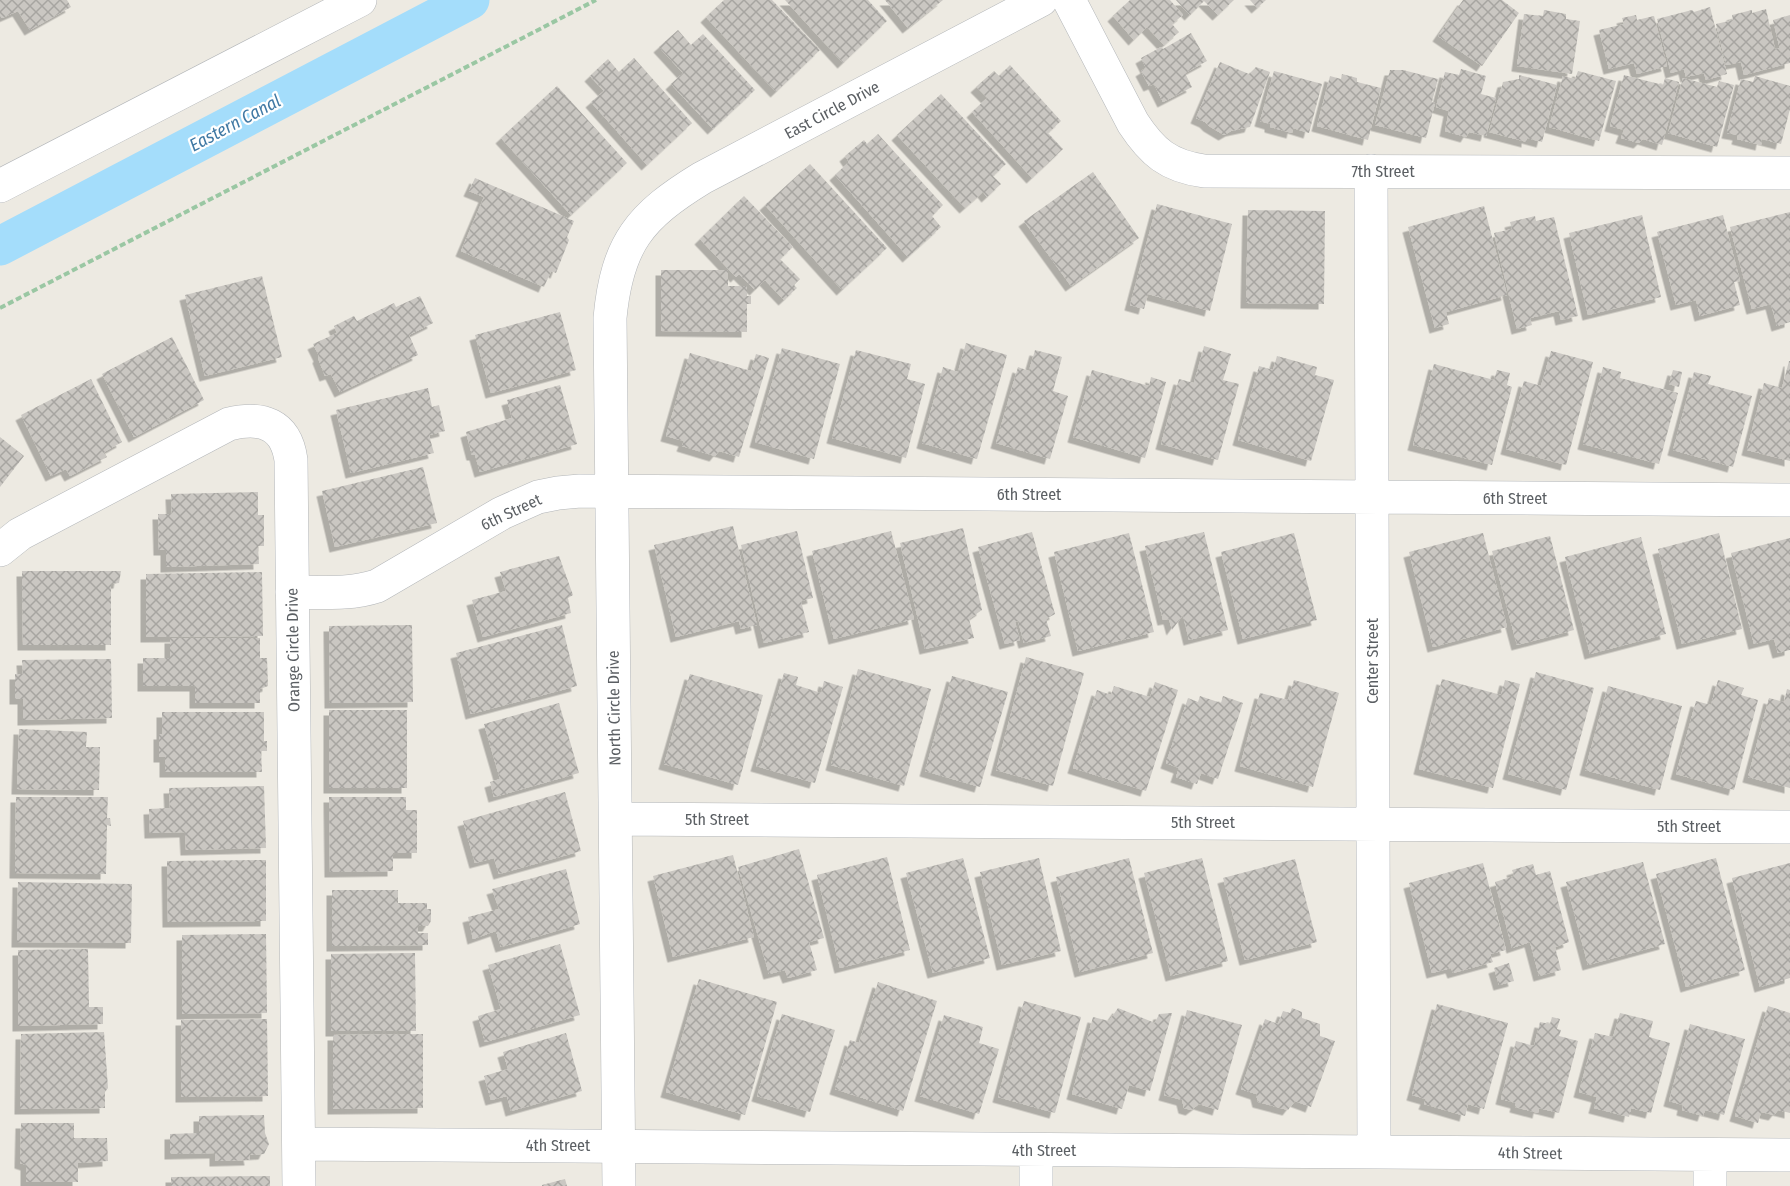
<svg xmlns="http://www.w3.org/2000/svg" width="1790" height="1186" font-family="'Fira Sans Condensed',sans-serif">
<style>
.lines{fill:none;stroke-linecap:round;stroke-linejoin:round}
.canal{stroke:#a4ddfb;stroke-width:39}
.building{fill:url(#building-cross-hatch);filter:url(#shadow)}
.minor-casing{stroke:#b3b6b9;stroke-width:34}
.path{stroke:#9ac7a3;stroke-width:4;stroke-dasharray:6 3;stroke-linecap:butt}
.minor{stroke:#fff;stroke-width:33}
.labels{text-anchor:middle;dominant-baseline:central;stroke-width:4.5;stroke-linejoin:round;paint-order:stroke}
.street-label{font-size:16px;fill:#5b5f63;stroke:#fff}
.water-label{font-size:18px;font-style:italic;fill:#4079a4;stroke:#fff}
</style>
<defs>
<pattern id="building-cross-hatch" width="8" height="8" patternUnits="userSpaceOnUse" patternTransform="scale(1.5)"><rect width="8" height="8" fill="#cac7c2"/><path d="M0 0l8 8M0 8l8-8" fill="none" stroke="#a7a5a1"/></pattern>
<filter id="shadow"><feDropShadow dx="-5.5" dy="5.5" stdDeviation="0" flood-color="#0004"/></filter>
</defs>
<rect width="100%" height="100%" fill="#edeae2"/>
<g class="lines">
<path class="canal" d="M0 246 470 0"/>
</g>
<path class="building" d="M0 0H67L71 7 30 30 18 11 2 18 0 15Z
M724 0H772L820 50 776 92 706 17Z
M785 0H868L887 21 843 63Z
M885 0H943L908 28Z
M1130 0H1170L1183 15 1172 24 1179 32 1164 45 1147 27 1134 40 1113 16Z
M1176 0H1234L1218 15 1204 1 1190 15Z
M1250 0H1266L1257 8Z
M1463 0H1502L1519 13 1482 66 1438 36Z
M1710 7 1727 74 1706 80 1704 73 1686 77 1684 69 1671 73 1657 19 1692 10 1694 12Z
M1766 9 1775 49 1779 48 1782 58 1773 20 1790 15V63L1744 75 1741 62 1726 65 1716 24 1733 20 1732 15 1752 10V13Z
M1544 10 1566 14V19L1580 21 1572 74 1517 66 1524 14 1543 16Z
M1636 15 1637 20 1654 16 1667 66 1637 74 1634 63 1609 69 1599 30 1624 24 1622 18Z
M678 30 691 45 703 34 755 90 713 129 671 84 683 73 659 47Z
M1191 33 1207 61 1185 73 1192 87 1163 102 1154 84 1149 86 1141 71 1146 68 1141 58 1161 47 1163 49Z
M634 58 692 123 647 165 591 102 604 91 590 76 608 59 619 72Z
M1220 62 1249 74 1256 67 1270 72 1250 127 1231 131 1224 135 1209 126 1205 122 1196 118Z
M1010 65 1061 121 1048 133 1063 149 1032 178 972 112 987 98 976 87 994 71 999 76Z
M1461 69 1486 76 1481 94 1496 98 1486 136 1469 132 1466 137 1445 131 1449 111 1436 107 1445 72 1459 75Z
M1390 70H1403L1438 79 1432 102 1435 103 1426 138 1375 125Z
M1274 71 1322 84 1309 133 1293 128 1292 133 1270 127V124L1260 121Z
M1578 71 1616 81 1599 141 1549 127 1563 76 1575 79Z
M1342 74 1357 78V82L1381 88 1368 140 1317 126 1330 76 1341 79Z
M1519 75 1557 85 1542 142 1527 138V142L1489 132 1503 82 1519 79Z
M1624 75 1663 85 1665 78 1679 82 1662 145 1643 139 1639 143 1621 138 1624 130 1610 126Z
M1755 76 1790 86V109L1781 144 1762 139 1761 145 1737 139 1738 135 1727 133 1741 79 1753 82Z
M1683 78 1717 87 1719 81 1734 85 1717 147 1668 133Z
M557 86 627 163 571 215 501 138Z
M941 94 1006 164 993 176 1001 184 987 197 983 192 965 208 897 135Z
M878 134 943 205 932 216 941 227 908 257 835 175 849 162 845 156 864 140 867 144Z
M810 164 887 248 842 290 765 205Z
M1093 172 1139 238 1071 286 1024 221Z
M475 178 574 221 567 237 569 240 556 273 551 271 544 287 461 251 484 197 469 191Z
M744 196 793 247 780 259 800 279 794 285 797 288 784 300 765 280 755 290 739 274 736 277 700 239Z
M1157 204 1232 224 1210 311 1148 294 1144 309 1130 305Z
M1484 206 1507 295 1446 312 1449 324 1435 328 1408 227Z
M1248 210 1325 211 1324 304 1246 303Z
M1790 212V322L1777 326 1771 304 1752 309 1730 227Z
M1642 215 1661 297 1588 315 1569 233Z
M1723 215 1740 281 1734 282 1740 305 1700 316 1696 300 1676 305 1657 232Z
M1535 216 1536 221 1554 217 1578 316 1561 320 1559 311 1530 318 1532 325 1517 329 1494 233 1512 229 1510 222Z
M661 270H728V286H747V296H751V304H747V332L661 331Z
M262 276 282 357 205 376 185 295Z
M420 296 433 323 409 335 418 355 340 392 331 374 325 376 318 358 319 356 313 344 337 333 334 326 354 316 357 321 394 303 396 307Z
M560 312 576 370 491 393 475 335Z
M172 337 204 400 134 437 102 374Z
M966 343 1007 355 977 459 922 443 943 367 958 372Z
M1204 346 1231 354 1223 380 1239 384 1218 460 1161 444 1179 379 1194 383Z
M782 348 840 364 814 459 755 442Z
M856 350 911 364 907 379 925 384 906 458 832 438Z
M1035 350 1062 357 1053 391 1068 396 1050 459 996 443 1018 367 1029 371Z
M1551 351 1593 362 1566 465 1506 449 1524 381 1541 386Z
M690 353 751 371 756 354 769 358 739 457 719 451 715 456 682 446 684 441 666 436Z
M1277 356 1317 367 1315 375 1334 380 1311 461 1238 440 1259 366 1273 370Z
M1789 361H1790V461L1747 450 1764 383 1782 388Z
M1434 364 1494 380 1497 370 1510 373 1507 385 1512 387 1492 465 1413 445Z
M1603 367 1621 372 1620 378 1678 393 1659 464 1583 444Z
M1092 370 1149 386 1151 377 1166 382 1145 458 1073 437Z
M1673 370 1682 372 1679 387 1669 384Z
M1694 372 1711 376 1708 384 1752 396 1733 467 1673 450Z
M91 379 122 442 104 452 107 457 70 476 66 469 51 476 21 415Z
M560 385 577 444 480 472 475 455H472L466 432 512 418 507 400Z
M428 388 432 407 439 405 445 431 429 435 434 453 351 473 336 410Z
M0 437 24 456 0 487Z
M423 467 437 523 335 547 322 491Z
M258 492V515H264V546H258L259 564 166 567V550H159L158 514H172L171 494Z
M733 526 757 625 741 629 739 621 676 637 654 545Z
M963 528 982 610 969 619 974 638 925 649 900 543Z
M797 531 813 598 801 601 809 632 764 643 741 545Z
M891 531 914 619 834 639 812 551Z
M1032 532 1055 614 1046 619 1051 636 1024 643 1018 621 1015 622 1020 640 1005 644 978 547Z
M1204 532 1228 630 1189 640 1183 615 1172 630 1169 619 1163 620 1145 546Z
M1129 533 1154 632 1078 651 1054 552Z
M1294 533 1317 620 1243 639 1221 552Z
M1483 533 1507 627 1433 647 1409 552Z
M1719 533 1742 629 1682 644 1658 549Z
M1550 536 1574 630 1517 645 1492 551Z
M1641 537 1666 634 1590 654 1565 557Z
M1790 538V650L1778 653 1774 639 1754 644 1731 553Z
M559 556 573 595 568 598 571 613 483 637 472 600 506 591 500 572Z
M22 571H121L119 583 111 584V645H23Z
M262 572 263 636 146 637V574Z
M412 625 413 702 330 703 329 626Z
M562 625 577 686 471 714 456 653Z
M170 638H260V658H267L268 686 260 689V703H195V686H143V658H170Z
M1026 657 1084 673 1053 786 996 770Z
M111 659 112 718 23 720V699H15V674H23L22 660Z
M858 669 931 689 904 786 831 765Z
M1536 672 1594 688 1566 790 1508 774Z
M784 673 798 677 796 685 821 693 824 681 843 687 815 783 756 766Z
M690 674 763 695 738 785 664 764Z
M952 676 1008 692 980 787 925 771Z
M1442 679 1501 695 1505 680 1520 684 1493 788 1419 769Z
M1294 680 1339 693 1313 787 1240 766 1260 693 1288 700Z
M1718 680 1744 688 1741 695 1758 700 1734 790 1676 774 1696 701 1711 705Z
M1155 682 1178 690 1146 791 1073 768 1097 690 1111 695 1114 686 1150 697Z
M1608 686 1682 706 1660 790 1585 770Z
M1787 689 1790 690V788L1748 777 1769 698 1784 702Z
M1200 696 1221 703 1223 696 1243 703 1218 779 1201 773 1197 784 1176 777 1179 768 1166 763 1188 698 1198 702Z
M559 703 579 773 494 797 490 782 500 779 484 724Z
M329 710H407V788H329Z
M162 712H264V741H267V751H261L262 772H165V757H159V734H162Z
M19 729 87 732 86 747H100L99 790 17 789Z
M264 786 266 848 186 850 185 832 150 833 149 809 170 808 169 788Z
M565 792 581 851 499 874 494 858 475 863 463 821Z
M16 797H108L107 818H110L111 826 107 825 106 874 15 873Z
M329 797H406V810H417V853H393V871L330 872Z
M799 849 824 938 809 942 817 970 788 978 785 970 769 974 738 867Z
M733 855 754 937 673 957 653 876Z
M887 857 910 950 840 968 817 875Z
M963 858 990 958 933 973 906 873Z
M1039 858 1061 951 1002 965 980 872Z
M1129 858 1153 953 1080 972 1056 877Z
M1202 858 1228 961 1171 976 1144 873Z
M1716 858 1745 970 1686 987 1656 874Z
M1295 859 1317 942 1245 960 1223 878Z
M266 860V921L168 922 167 861Z
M1643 862 1665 944 1588 965 1566 882Z
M1483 863 1506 950 1490 954 1493 962 1453 973 1451 968 1432 973 1409 883Z
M1790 863V978L1760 987 1732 878Z
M1533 864 1536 875 1550 871 1569 942 1555 947 1561 970 1539 976 1530 942 1512 948 1495 882 1514 876 1512 870Z
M566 869 580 924 501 947 496 931 473 939 468 917 499 909 492 889Z
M18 882 132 884 131 943 17 942Z
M332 890H398V903H427V909H431V921L428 926H418V933H428V945L332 946Z
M266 934 267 1013 182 1014V935Z
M560 944 580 1015 485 1042 478 1016 501 1009 488 965Z
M88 949 89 1007H103V1024L18 1026V950Z
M415 953 416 1031H331V954Z
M1509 963 1514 981 1499 985 1494 968Z
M699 979 777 1002 745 1115 666 1092Z
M878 982 937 1001 903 1111 835 1089 850 1040 859 1043Z
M1024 1001 1081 1017 1055 1113 998 1097Z
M1437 1004 1508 1023 1484 1109 1468 1104 1465 1116 1424 1104 1426 1099 1412 1095Z
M1768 1006 1790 1013V1113L1778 1110 1774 1115 1761 1112 1758 1123 1735 1116Z
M1118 1008 1155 1023 1159 1014 1172 1013 1150 1091 1129 1085 1122 1109 1072 1094 1093 1017 1109 1021Z
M1292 1008 1302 1012V1018L1320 1024V1036L1335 1041 1311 1107 1295 1101 1288 1110 1258 1102 1256 1094 1241 1089 1265 1019 1278 1024 1283 1011 1290 1013Z
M1187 1010 1242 1025 1218 1110 1199 1104 1191 1110 1184 1108 1182 1100 1164 1095Z
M1620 1013 1653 1021 1649 1037 1670 1043 1651 1113 1631 1108 1629 1117 1594 1108 1597 1097 1579 1092 1595 1033 1613 1037Z
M782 1014 835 1030 810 1112 757 1096Z
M944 1015 983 1027 979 1043 999 1049 979 1114 920 1096Z
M1552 1017 1560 1019 1557 1029 1561 1030 1559 1036 1578 1041 1559 1113 1539 1108 1538 1113 1515 1107 1516 1103 1501 1099 1516 1041 1534 1046 1540 1022 1550 1024Z
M267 1019 268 1096 181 1097V1020Z
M1690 1024 1745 1039 1724 1115 1705 1110 1703 1116 1682 1110 1683 1105 1669 1101Z
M104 1032 108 1088 105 1092V1108L20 1109 21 1034Z
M566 1033 582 1091 511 1111 507 1096 491 1100 484 1076 508 1069 503 1052Z
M423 1034V1108L333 1109V1035Z
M264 1115 265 1133 269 1144 264 1154 249 1155 250 1160 215 1161V1153L170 1154V1134L199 1133V1116Z
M21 1123H74V1138H107L108 1161 78 1163V1182H26V1165L20 1163Z
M270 1176V1186H171V1177Z
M565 1179 567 1186H542V1185Z"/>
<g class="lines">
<g class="minor-casing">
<path id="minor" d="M1069 0 1133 123C1152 152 1168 166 1204 171L1790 173
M1371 171 1374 1151
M0 186 360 0
M0 550 20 534 229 424C262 416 286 424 291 460L299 1186
M292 592C321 592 350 595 377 586L502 513 538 497 558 493 580 491 1790 500
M616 819 1790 827
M299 1144 1790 1155
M619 1186 610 318C617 243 640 216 702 178L1041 0
M1036 1186V1150
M1710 1186V1155"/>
</g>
<path class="path" d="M0 308 596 0"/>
<use href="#minor" class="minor"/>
</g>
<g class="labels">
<g class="street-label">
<text transform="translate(832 110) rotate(-28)">East Circle Drive</text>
<text x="1383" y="171">7th Street</text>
<text x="1029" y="494">6th Street</text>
<text x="1515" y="498">6th Street</text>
<text transform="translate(511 512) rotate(-25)">6th Street</text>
<text transform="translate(293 650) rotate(-91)">Orange Circle Drive</text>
<text transform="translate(1372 661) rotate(-90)">Center Street</text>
<text transform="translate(614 708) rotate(-91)">North Circle Drive</text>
<text x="717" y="819">5th Street</text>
<text x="1203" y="822">5th Street</text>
<text x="1689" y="826">5th Street</text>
<text x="558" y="1145">4th Street</text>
<text x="1044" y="1150">4th Street</text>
<text transform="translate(1530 1153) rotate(1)">4th Street</text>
</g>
<g class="water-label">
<text transform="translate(235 123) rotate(-28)">Eastern Canal</text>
</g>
</g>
</svg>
